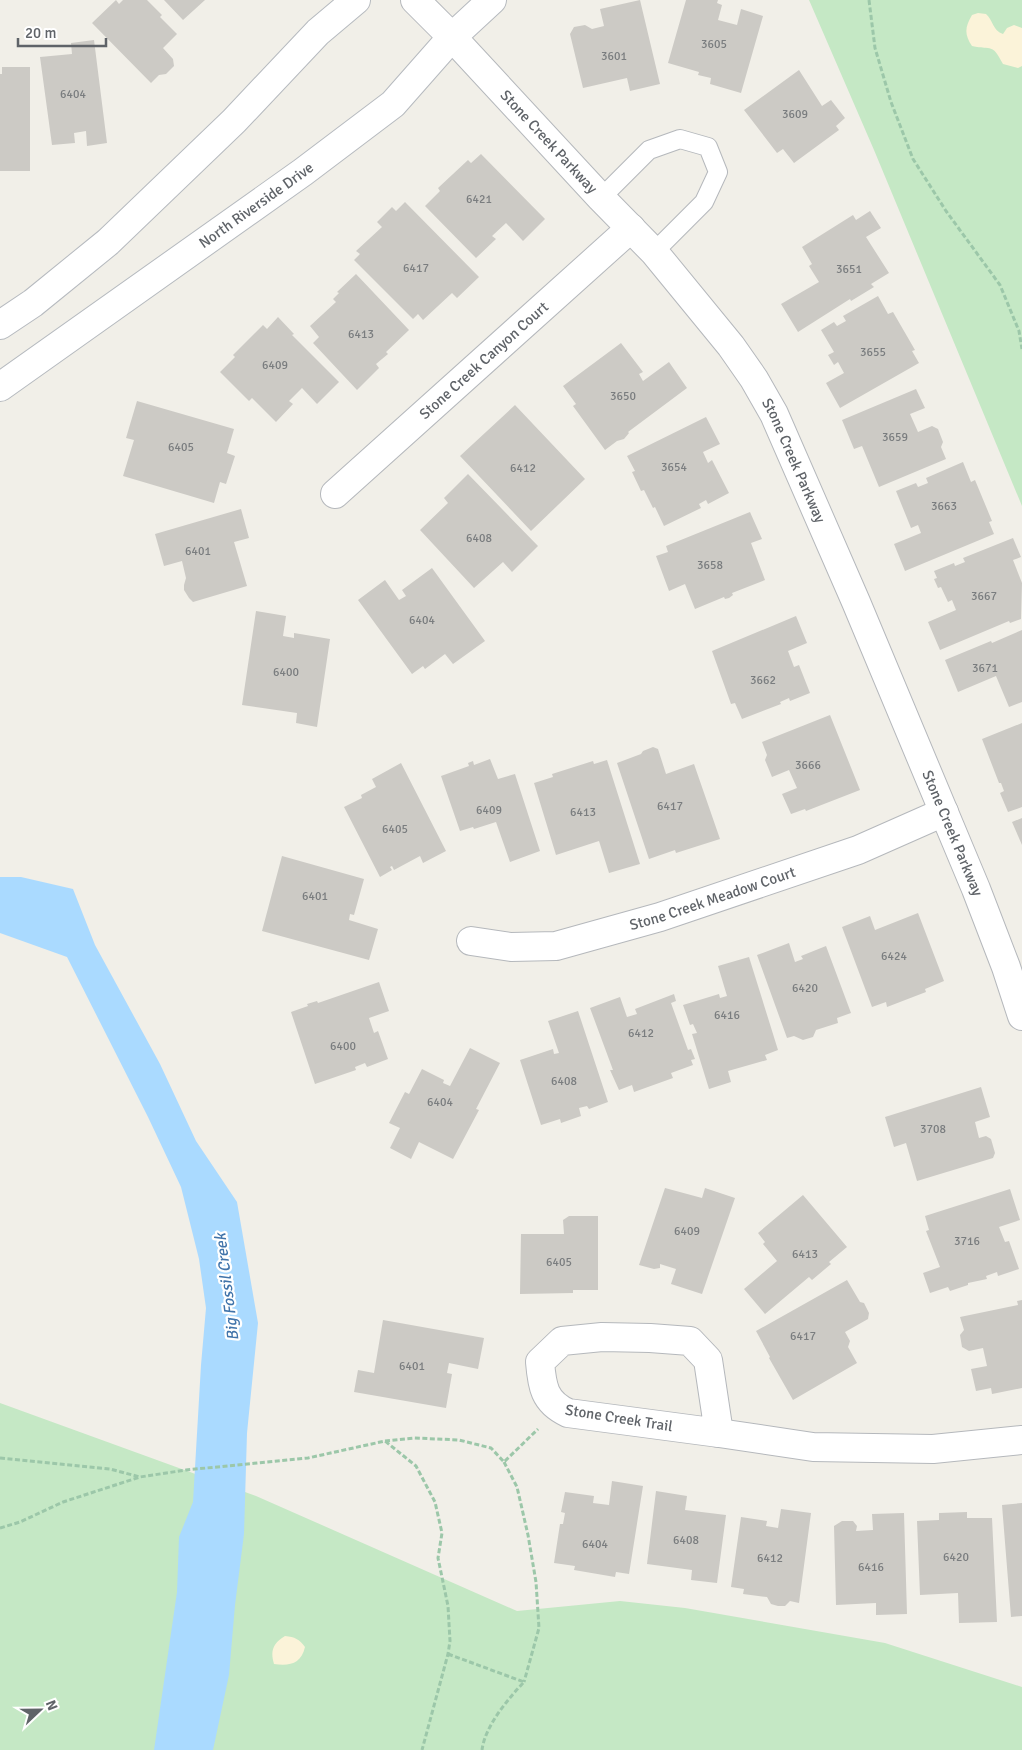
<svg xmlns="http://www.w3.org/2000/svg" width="1022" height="1750" font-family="Signika,sans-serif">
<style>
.green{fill:#c5e8c5}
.sand{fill:#fbf3d9}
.water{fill:#aadaff}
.building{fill:#cccac5}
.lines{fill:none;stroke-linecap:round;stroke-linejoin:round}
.service-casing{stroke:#b5b8bc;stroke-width:20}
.minor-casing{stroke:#b5b8bc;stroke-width:30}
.secondary-casing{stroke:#b6babf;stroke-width:30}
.path{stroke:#9cc7a9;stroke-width:3;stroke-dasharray:5 2.5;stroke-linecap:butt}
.service{stroke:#fff;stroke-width:18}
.minor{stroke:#fff;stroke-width:28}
.secondary{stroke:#fff;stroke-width:28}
.labels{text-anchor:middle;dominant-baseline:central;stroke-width:4.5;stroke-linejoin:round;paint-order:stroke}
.number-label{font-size:12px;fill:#7a7d7f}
.street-label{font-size:15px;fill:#5f6368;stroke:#fff}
.water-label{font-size:16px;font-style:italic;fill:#4174aa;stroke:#fff}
</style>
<rect width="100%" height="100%" fill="#f1efe8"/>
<path class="green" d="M809 0H1022V506L874 150Z
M0 1403 256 1496 517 1611 620 1601 685 1608 885 1643 1022 1687V1750H0Z"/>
<path class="sand" d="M978 13 986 14C993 20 993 31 1003 34L1007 28 1014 25 1022 28V66L1018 68 1003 64C991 42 993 51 972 46 964 34 965 27 972 15Z
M285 1636C295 1637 299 1639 305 1647 301 1664 290 1666 274 1664 270 1651 273 1643 285 1636Z"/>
<path class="water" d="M0 877H21L73 889 95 945 160 1064 196 1141 237 1202 258 1323 247 1433 244 1534 235 1605 229 1675 213 1750H154L177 1592 179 1537 193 1502 201 1365 206 1308 199 1259 181 1187 148 1117 67 957 0 933Z"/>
<path class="building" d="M116 0 119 4 123 0H147L162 15 160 17 177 34 163 48 173 59 174 66 166 74 159 75 151 83 92 23Z
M164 0H205L183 20Z
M640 0 660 84 630 91 627 78 583 88 570 34 574 27 585 25 592 29 604 26 600 9Z
M686 0H718L717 3 722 5 718 20 737 25 741 9 763 16 741 93 710 84 711 78 698 75 699 72 668 63Z
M94 40 107 143 87 146 86 131 74 133 75 143 52 145 40 57 72 54 71 43Z
M2 67H30V171H0V74H2Z
M799 70 822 106 831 100 845 118 836 126 839 130 794 163 783 149 777 153 744 110Z
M481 154 545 219 523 241 506 223 492 236 496 239 476 258 425 206 440 191 438 188 468 160 471 163Z
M405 202 479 277 457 298 452 293 423 320 418 314 413 319 354 260 360 254 356 251 382 227 377 222 392 207 396 211Z
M870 211 881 228 866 237 889 273 871 284 874 287 851 301 850 299 798 332 781 304 819 282 809 266 812 264 802 247 853 215 856 220Z
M356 274 409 330 386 352 388 354 376 364 379 368 357 390 313 343 319 337 310 326 336 302 333 299 339 293 337 292Z
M878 296 888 314 893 312 915 350 912 351 919 363 840 408 826 383 844 373 838 362 834 365 828 355 834 352 821 330 834 322 837 326 846 321 843 316Z
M278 317 294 334 292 335 339 382 317 404 302 388 289 401 293 404 276 422 252 398 249 401 220 372 235 357 233 355 263 325 267 329Z
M621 343 643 372 639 374 643 381 669 362 687 388 628 432 629 433 624 439 617 441 605 450 573 406 576 404 563 386Z
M916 389 925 408 910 414 918 432 932 426 938 429 943 442 941 447 946 459 879 487 862 446 854 449 842 420Z
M137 401 234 429 227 453 235 456 226 484 220 482 214 503 123 476 134 440 126 438Z
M515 405 585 479 531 531 460 456Z
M706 417 720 444 703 452 708 463 712 460 729 493 708 504 706 500 699 504 701 508 664 526 655 507 653 508 644 490 641 491 632 472 635 471 627 456Z
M963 462 971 482 975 480 992 521 989 522 994 534 905 571 894 544 921 533 918 525 911 528 896 491 916 483 918 487 928 483 926 478Z
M468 474 538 546 512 572 503 562 474 588 420 530 448 503 444 498Z
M241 509 249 538 234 542 247 586 193 602 189 598 184 590V585L186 578 182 561 164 566 155 534Z
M750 512 762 539 751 543 765 580 732 593 733 595 729 598 725 599 724 597 695 609 685 584 669 591 656 556 668 552 666 546Z
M1013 538 1021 557 1013 560 1022 583 1021 619 1010 623 1009 621 940 650 928 622 956 610 952 600 948 602 941 587 938 588 934 579 937 578 934 571 954 563 955 566 965 562 963 558Z
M432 568 485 641 453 664 445 654 425 669 423 666 412 674 358 600 385 580 399 600 406 596 402 590Z
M256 611 286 616 283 636 294 638V633L330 639 317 727 296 723 297 713 242 705Z
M796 616 807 643 788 651 794 667 799 665 810 693 790 701 789 698 780 702 781 704 742 719 735 703 731 704 712 651Z
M1022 630V702L1009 707 996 676 958 692 945 660 991 641 992 643Z
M830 715 860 790 806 811 805 809 791 814 782 794 797 788 789 770 772 777 765 760 767 755 762 742Z
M1022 723V807L1008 812 1000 793 1004 791 1001 783H999L982 739Z
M653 747 658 749 666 774 694 764 720 839 676 853 675 850 649 859 617 763 641 754 643 751Z
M490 759 498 779 515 774 540 851 510 862 496 822 474 829 473 827 460 831 441 776 469 766 468 763 473 761 474 765Z
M607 760 640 864 609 873 599 841 556 855 534 783 553 777 552 774 593 761 594 764Z
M401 763 446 851 423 863 420 856 394 870 392 866 390 867 392 870 380 877 344 807 362 798 361 795 376 787 372 779Z
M1022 818V845L1012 822Z
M282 856 364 879 354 915 350 914 349 920 378 929 369 960 262 931Z
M918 913 944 981 925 989 926 992 887 1007 886 1002 872 1007 842 927 870 916 875 930Z
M789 943 795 962 803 959 801 956 826 946 851 1013 837 1018 838 1023 816 1030 813 1037 803 1040 794 1036 787 1038 757 955Z
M749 957 778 1050 765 1055 767 1060 728 1071 731 1082 709 1089 692 1034 697 1033 693 1024 690 1025 683 1005 719 994 720 998 727 996 718 966Z
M379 982 389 1011 369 1018 374 1033 378 1031 388 1059 367 1067 365 1063 355 1067 356 1070 315 1084 291 1012 308 1006 307 1004 317 1001 318 1003Z
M674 994 676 1001 671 1003 688 1050 691 1049 695 1059 691 1060 693 1065 671 1073 673 1078 634 1092 632 1085 619 1090 610 1070H613L590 1008 620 997 627 1017 637 1014 635 1009Z
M578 1011 608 1102 589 1109 587 1106 579 1108 581 1116 561 1123 560 1119 541 1125 520 1060 553 1049 554 1054 559 1053 548 1021Z
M470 1048 500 1063 476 1109 479 1110 453 1159 419 1142 411 1159 390 1148 400 1128 389 1123 405 1092 409 1094 422 1069 444 1080 443 1083 450 1086Z
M981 1087 990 1117 975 1122 979 1138 986 1136 991 1139 995 1153 993 1158 917 1181 906 1143 894 1147 885 1117Z
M665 1188 702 1198 705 1188 735 1198 702 1294 671 1284 676 1269 660 1264V1268L654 1269 639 1265Z
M1010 1189 1020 1220 999 1227 1005 1242 1009 1241 1019 1269 998 1276 997 1272 986 1276 987 1279 968 1283V1285L950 1291 948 1287 930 1293 923 1273 940 1267 926 1231 929 1230 925 1216Z
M803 1195 847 1247 829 1262 831 1264 812 1280 809 1277 765 1314 744 1289 777 1261 763 1244 765 1242 758 1233Z
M569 1216H598V1290H573V1293L520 1294 521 1234H564L563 1220Z
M847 1280 860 1302 864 1303 869 1313 868 1319 845 1332 850 1341 848 1347 857 1363 793 1400 769 1358 770 1357 756 1331Z
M1022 1300V1388L992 1394 991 1388 976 1391 971 1369 987 1366 983 1348 969 1351 962 1347 960 1335 964 1330 960 1317 1018 1305 1017 1301Z
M383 1320 484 1338 478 1369 449 1363 447 1373 452 1374 446 1408 354 1392 358 1370 374 1373Z
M612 1481 643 1486 629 1574 616 1572 615 1577 574 1570 575 1566 554 1563 560 1524H563L565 1513 561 1512 565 1492 594 1496 593 1503 609 1505Z
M656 1491 687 1496 685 1510 726 1515 717 1583 691 1580 692 1570 647 1564Z
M1022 1503V1616L1011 1617 1002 1505Z
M781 1509 811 1513 799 1603 790 1601 785 1606H778L771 1604 767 1597 743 1594 744 1589 731 1587 741 1517 767 1521 766 1526 778 1528Z
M967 1512V1518H992L997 1622 959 1623 958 1593 920 1595 917 1521 939 1520V1513Z
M904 1513 907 1614 876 1615V1603L836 1605 834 1526 842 1521H853L857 1526 856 1531 873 1530 872 1514Z"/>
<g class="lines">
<g class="service-casing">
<path id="service" d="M601 198 649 150 680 139 708 147 718 172 704 202 654 252"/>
</g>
<g class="minor-casing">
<g id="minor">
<path id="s1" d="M415 0 452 37 601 198 654 252 731 346 754 379 774 414 856 602 976 889 1006 967 1022 1016"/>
<path id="s2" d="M335 494 631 228"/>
<path id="s3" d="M471 941 511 947 556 946 660 917 858 850 944 812"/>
<path d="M602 1337 650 1338 690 1341 708 1360 719 1433 568 1413C544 1402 542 1386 540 1362L562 1341Z"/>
<path d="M719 1433 813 1447 933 1449 1022 1440"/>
</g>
</g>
<g class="secondary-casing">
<g id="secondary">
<path d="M0 325 33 303 108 242 234 121 318 32 356 0"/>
<path id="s4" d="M0 387 303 172 393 104 452 37 492 0"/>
</g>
</g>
<path class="path" d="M869 0 875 48 891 102 913 159 946 211 1000 285 1019 331 1022 349
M385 1441 414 1438 459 1440 491 1448 504 1462 538 1429
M0 1458 110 1469 140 1477
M504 1462 517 1487 528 1535 536 1582 539 1628 524 1682
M0 1528 20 1522 63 1502 140 1477 186 1470 308 1458 385 1441 416 1466 435 1502 442 1533 438 1558 448 1606 450 1641 448 1654 422 1750
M448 1654 524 1682C508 1699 485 1726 482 1750"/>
<use href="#service" class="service"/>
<use href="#minor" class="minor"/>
<use href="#secondary" class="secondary"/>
</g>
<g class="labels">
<g class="number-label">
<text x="714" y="44">3605</text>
<text x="614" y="56">3601</text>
<text x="73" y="94">6404</text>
<text x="795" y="114">3609</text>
<text x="479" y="199">6421</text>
<text x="416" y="268">6417</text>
<text x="849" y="269">3651</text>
<text x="361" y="334">6413</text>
<text x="873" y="352">3655</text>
<text x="275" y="365">6409</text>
<text x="623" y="396">3650</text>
<text x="895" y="437">3659</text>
<text x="181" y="447">6405</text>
<text x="674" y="467">3654</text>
<text x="523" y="468">6412</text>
<text x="944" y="506">3663</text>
<text x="479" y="538">6408</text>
<text x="198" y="551">6401</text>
<text x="710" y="565">3658</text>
<text x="984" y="596">3667</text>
<text x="422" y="620">6404</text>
<text x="985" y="668">3671</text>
<text x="286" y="672">6400</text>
<text x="763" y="680">3662</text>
<text x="808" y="765">3666</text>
<text x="670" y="806">6417</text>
<text x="489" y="810">6409</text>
<text x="583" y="812">6413</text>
<text x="395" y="829">6405</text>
<text x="315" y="896">6401</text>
<text x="894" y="956">6424</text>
<text x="805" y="988">6420</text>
<text x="727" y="1015">6416</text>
<text x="641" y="1033">6412</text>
<text x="343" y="1046">6400</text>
<text x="564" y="1081">6408</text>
<text x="440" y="1102">6404</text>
<text x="933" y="1129">3708</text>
<text x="687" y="1231">6409</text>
<text x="967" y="1241">3716</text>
<text x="805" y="1254">6413</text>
<text x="559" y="1262">6405</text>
<text x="803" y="1336">6417</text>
<text x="412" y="1366">6401</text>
<text x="686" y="1540">6408</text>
<text x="595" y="1544">6404</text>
<text x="956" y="1557">6420</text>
<text x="770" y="1558">6412</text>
<text x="871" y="1567">6416</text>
</g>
<g class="street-label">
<text stroke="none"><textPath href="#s1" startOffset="195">Stone Creek Parkway</textPath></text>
<text stroke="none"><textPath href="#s4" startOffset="314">North Riverside Drive</textPath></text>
<text stroke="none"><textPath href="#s2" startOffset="200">Stone Creek Canyon Court</textPath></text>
<text stroke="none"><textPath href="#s1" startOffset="600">Stone Creek Parkway</textPath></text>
<text stroke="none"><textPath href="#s1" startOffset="1005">Stone Creek Parkway</textPath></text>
<text stroke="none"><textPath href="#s3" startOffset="249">Stone Creek Meadow Court</textPath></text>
<text transform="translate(619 1418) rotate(9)">Stone Creek Trail</text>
</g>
<g class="water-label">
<text transform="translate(227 1287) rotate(-97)">Big Fossil Creek</text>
</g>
</g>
<g transform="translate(40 1710) rotate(68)" stroke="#ffffff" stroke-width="4" paint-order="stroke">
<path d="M0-4L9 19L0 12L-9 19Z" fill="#5f6368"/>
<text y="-8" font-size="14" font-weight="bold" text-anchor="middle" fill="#5f6368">N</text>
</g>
<path d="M18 38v8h88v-8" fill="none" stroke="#5f6368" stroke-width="2.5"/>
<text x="25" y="38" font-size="15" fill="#5f6368" stroke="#ffffff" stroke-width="4" paint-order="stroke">20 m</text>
</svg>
